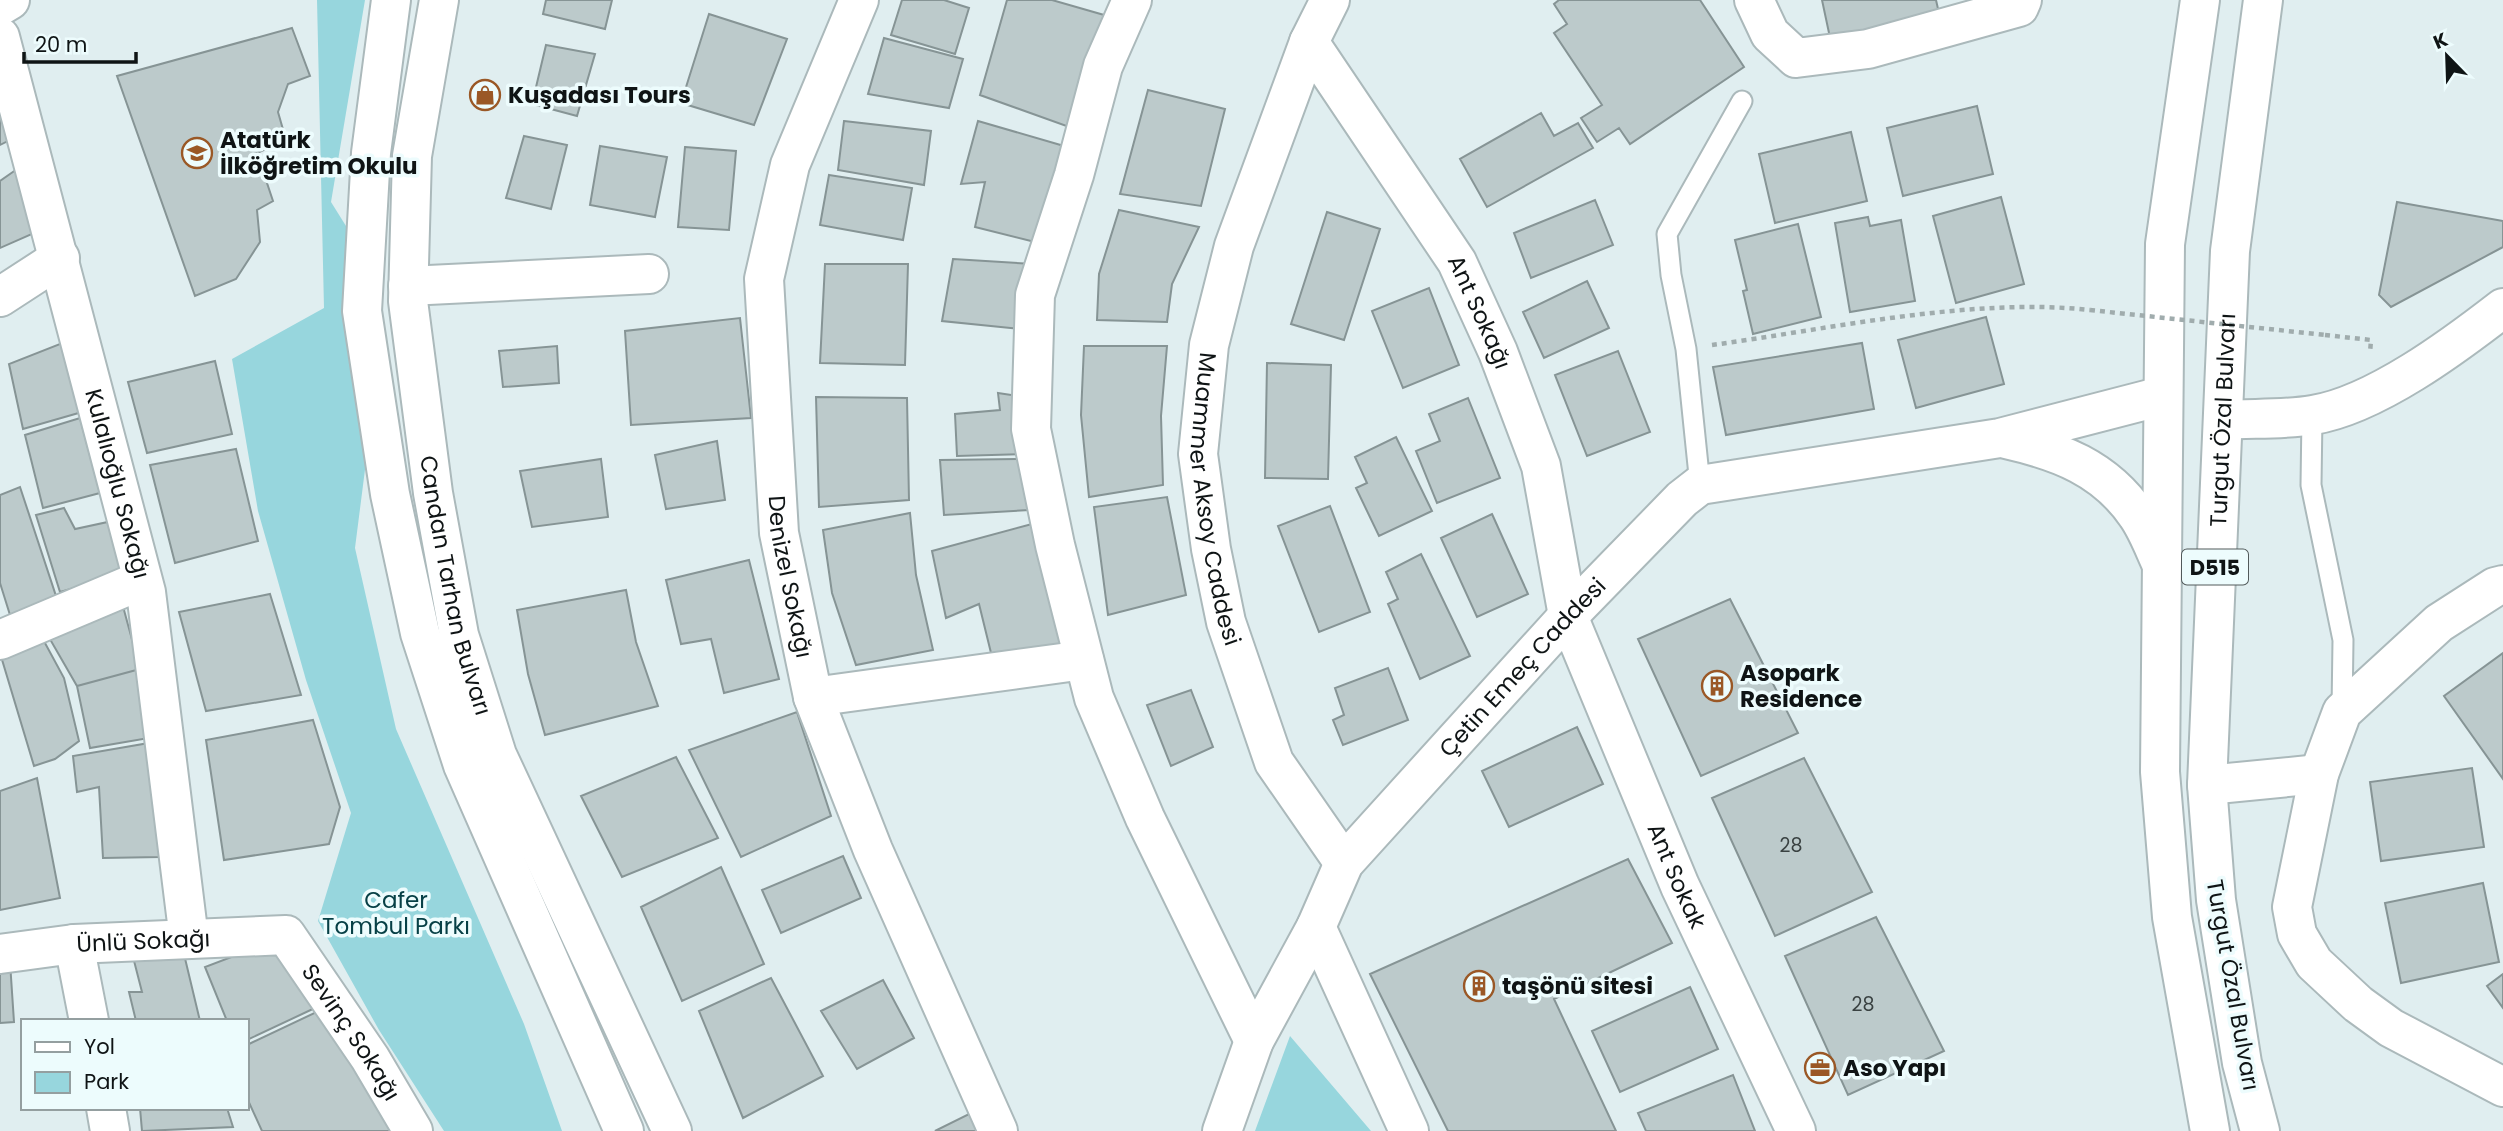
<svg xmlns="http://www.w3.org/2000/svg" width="2503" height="1131" font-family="Poppins,sans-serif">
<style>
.green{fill:#97d6dd}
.building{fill:#bccacb;stroke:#869495;stroke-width:2}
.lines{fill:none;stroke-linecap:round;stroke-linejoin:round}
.service-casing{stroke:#abb9bb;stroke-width:23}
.minor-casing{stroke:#abb9bb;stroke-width:42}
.tertiary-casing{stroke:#abb9bb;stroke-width:42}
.secondary-casing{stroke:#abb9bb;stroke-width:42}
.trunk-casing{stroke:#abb9bb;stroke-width:42}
.path{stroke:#a0acad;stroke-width:4.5;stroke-dasharray:5 5;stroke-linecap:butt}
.service{stroke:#fff;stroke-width:19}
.minor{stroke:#fff;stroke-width:38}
.tertiary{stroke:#fff;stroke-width:38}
.secondary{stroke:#fff;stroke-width:38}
.trunk{stroke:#fff;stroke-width:38}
.path-bridge{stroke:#a0acad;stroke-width:4.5;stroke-dasharray:5 5;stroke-linecap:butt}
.labels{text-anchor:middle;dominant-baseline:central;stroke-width:7;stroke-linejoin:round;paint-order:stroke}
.number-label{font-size:19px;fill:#3a4242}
.shield{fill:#edfcfd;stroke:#525a5b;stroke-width:2}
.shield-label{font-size:21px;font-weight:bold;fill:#0f1415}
.poi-label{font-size:23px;font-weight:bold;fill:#0f1415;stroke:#edfcfd;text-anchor:start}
.street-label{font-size:23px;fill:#0f1415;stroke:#edfcfd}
.park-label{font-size:23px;fill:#074046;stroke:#edfcfd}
</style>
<rect width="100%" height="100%" fill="#e0eef0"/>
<path class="green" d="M317 0H365L331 202 366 258 374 399 355 548 396 729 524 1024 562 1131H444L379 1030 318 921 351 813 306 680 258 511 232 359 324 308Z
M1290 1036 1371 1131H1255Z"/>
<path class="building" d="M546 0H612L605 29 543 14Z
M902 0H944L969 8 955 54 891 35Z
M1007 0H1052L1111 17 1072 128 980 95Z
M1559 0H1700L1744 67 1630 144 1619 128 1597 142 1581 118 1602 105 1554 33 1567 24 1554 4Z
M1822 0H1936L1941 22 1832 47Z
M709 14 787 39 754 125 681 103Z
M292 28 310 76 288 84 278 112 286 140 257 153 273 201 257 210 260 242 236 279 195 296 117 76Z
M884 38 963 59 949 108 868 94Z
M546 45 595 54 577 116 532 104Z
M0 68 18 136 0 145Z
M1148 90 1225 109 1201 206 1120 194Z
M1977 106 1993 174 1903 196 1887 128Z
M1541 113 1554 136 1578 123 1593 148 1487 207 1460 159Z
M844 121 931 131 924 185 838 170Z
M978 121 1064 146 1039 243 975 227 985 182 961 184Z
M1851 132 1867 201 1775 223 1759 154Z
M524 136 567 145 551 209 506 198Z
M600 146 667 157 655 217 590 205Z
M685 147 736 151 729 230 678 227Z
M20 167 41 230 0 248V181Z
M829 175 912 188 903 240 820 225Z
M2001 197 2024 284 1956 303 1933 216Z
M1595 200 1613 245 1531 278 1514 233Z
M2397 202 2503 221V247L2391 307 2379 295Z
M1119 210 1199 227 1172 284 1167 322 1097 320 1099 274Z
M1327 212 1380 229 1344 340 1291 324Z
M1868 217 1870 226 1901 220 1915 301 1850 312 1835 223Z
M1798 224 1821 317 1753 334 1743 291 1747 290 1735 240Z
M953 259 1033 264 1021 329 942 321Z
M825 264H908L905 365 820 363Z
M1587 281 1609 328 1544 358 1523 312Z
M1429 288 1459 365 1403 388 1372 311Z
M1986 317 2004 384 1916 408 1898 340Z
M740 318 751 418 631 425 625 331Z
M70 340 89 410 23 429 9 364Z
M1862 343 1874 409 1726 435 1713 367Z
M557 346 559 383 503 387 499 351Z
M1084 346H1167L1161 416 1163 485 1089 497 1081 415Z
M1618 351 1650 432 1587 456 1555 375Z
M215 361 232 434 147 453 128 382Z
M1267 363 1331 365 1328 479 1265 478Z
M998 393 1024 397 1029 454 957 456 955 414 1000 410Z
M816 397 907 398 909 500 819 507Z
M1468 398 1500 478 1437 503 1416 451 1440 441 1429 414Z
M80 418 100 493 43 508 25 435Z
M1396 437 1432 511 1379 536 1356 488 1367 483 1355 457Z
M717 441 725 500 666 509 655 455Z
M236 449 258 541 175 563 150 465Z
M601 459 608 517 532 527 520 471Z
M1020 459 1029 510 944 515 940 460Z
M20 487 56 596 10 615 0 583V495Z
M1167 497 1186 595 1108 615 1094 507Z
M1330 506 1370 612 1319 632 1278 526Z
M64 508 75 529 117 520 132 572 60 592 36 515Z
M910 513 916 575 933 650 856 665 832 593 823 530Z
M1492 514 1528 594 1477 617 1441 538Z
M1032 524 1065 647 993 661 979 604 946 618 932 551Z
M1421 554 1470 656 1420 679 1388 604 1398 599 1386 572Z
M749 560 779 679 724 693 711 639 681 644 666 580Z
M626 590 636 642 658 706 545 735 528 674 517 610Z
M270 594 301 695 206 711 179 612Z
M121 599 140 669 77 686 47 634Z
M1730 599 1798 733 1701 776 1638 639Z
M39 632 64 678 79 741 55 759 34 766 0 653Z
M2503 653V779L2444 696Z
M1388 668 1408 720 1343 745 1333 720 1344 715 1335 688Z
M140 669 149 738 90 748 77 686Z
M1191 690 1213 747 1171 766 1147 705Z
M797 712 831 816 741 857 689 750Z
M313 720 340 807 329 844 224 860 206 740Z
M1577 727 1603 784 1509 827 1482 771Z
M149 743 160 857 103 858 99 787 77 792 73 756Z
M676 757 718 838 622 877 581 796Z
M1804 758 1872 892 1775 936 1712 798Z
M2472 768 2484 847 2381 861 2370 782Z
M37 778 60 898 0 910V791Z
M843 856 861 898 781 933 762 890Z
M1628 859 1672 943 1554 999 1616 1131H1448L1370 974Z
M721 867 764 964 682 1001 641 907Z
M2483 883 2499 962 2401 983 2385 903Z
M1876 917 1944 1051 1848 1095 1785 956Z
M271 942 317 1007 247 1040V1021H227L205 967Z
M183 950 200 1021H136L129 992H142L132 953Z
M10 962 14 1022 0 1023V964Z
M2503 974V1008L2487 986Z
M771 978 823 1076 743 1118 699 1011Z
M883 980 914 1038 857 1069 821 1011Z
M1690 987 1718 1049 1620 1092 1592 1031Z
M325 1008 400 1131H262L247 1098V1045Z
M1733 1075 1755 1131H1646L1638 1113Z
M140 1108H227L233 1127 142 1131Z
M973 1112 982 1131H935Z"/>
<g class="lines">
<g class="service-casing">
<path id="service" d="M2312 416 2311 485 2343 640 2342 711
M1700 485 1686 349 1671 275 1667 234 1742 101"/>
</g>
<g class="minor-casing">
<g id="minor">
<path id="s1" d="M859 0 790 165 764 279 779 533 813 697 873 850 998 1131"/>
<path d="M1132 0 1103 66 1074 175 1035 295 1031 429 1055 545 1094 698 1145 818 1254 1041"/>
<path id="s2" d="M1330 0 1309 42 1234 246 1209 345 1198 454 1211 549 1226 622 1274 762 1344 863"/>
<path d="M1754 0 1770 34 1796 58 1868 49 2019 7 2022 0"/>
<path id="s3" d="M0 37 146 592 189 939"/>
<path id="s4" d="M1309 42 1457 262 1498 352 1541 466 1568 616 1680 886 1796 1131"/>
<path d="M408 286 649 274"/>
<path d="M0 297 60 258"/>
<path d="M2223 420C2252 418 2284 420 2313 415 2375 405 2454 346 2503 308"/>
<path d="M2503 585 2495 587 2439 623 2342 712 2319 774 2292 907 2297 934 2314 963 2358 1004 2391 1028 2503 1087"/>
<path d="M0 640 142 580"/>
<path d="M813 697 1084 660"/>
<path d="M2207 785 2319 774"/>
<path d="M1316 927 1409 1131"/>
<path d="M74 944 89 1021"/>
<path id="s5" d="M0 954 74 944 286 935 370 1058 413 1131"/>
<path d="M106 1108 110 1131"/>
</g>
</g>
<g class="tertiary-casing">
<g id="tertiary">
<path d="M2006 439C2059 451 2105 468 2137 515 2147 529 2154 548 2161 563"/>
<path id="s6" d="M1222 1131 1254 1041 1316 927 1344 863 1568 616 1682 499 1700 485 2000 438 2162 396"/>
</g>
</g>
<g class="secondary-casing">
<g id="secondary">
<path d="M391 0 371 153 362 311 390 494 420 633 463 765 624 1131"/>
<path id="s7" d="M439 0 412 156 408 301 433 493 459 635 497 755 672 1131"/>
<path d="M0 6 10 0"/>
</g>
</g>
<g class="trunk-casing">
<g id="trunk">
<path d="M2200 0 2165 244 2160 772 2172 917 2210 1131"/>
<path id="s8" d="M2260 1131 2242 1063 2216 900 2207 785 2230 251 2263 0"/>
</g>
</g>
<path class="path" d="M2325 335 2371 340 2370 353
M1712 345C1830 329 1972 297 2090 310"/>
<use href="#service" class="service"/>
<use href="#minor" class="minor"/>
<use href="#tertiary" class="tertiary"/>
<use href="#secondary" class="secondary"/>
<use href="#trunk" class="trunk"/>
<path class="path-bridge" d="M2090 310 2325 335"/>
</g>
<defs>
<g id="shop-ring" transform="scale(1.575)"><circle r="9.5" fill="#edfcfd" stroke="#9a5826" stroke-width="1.5"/><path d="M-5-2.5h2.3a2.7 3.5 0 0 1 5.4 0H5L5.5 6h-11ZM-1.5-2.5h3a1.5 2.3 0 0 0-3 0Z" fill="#9a5826"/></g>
<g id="school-ring" transform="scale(1.575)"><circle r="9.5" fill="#edfcfd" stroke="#9a5826" stroke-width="1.5"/><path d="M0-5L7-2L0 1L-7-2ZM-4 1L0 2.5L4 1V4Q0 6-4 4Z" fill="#9a5826"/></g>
<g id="building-ring" transform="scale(1.575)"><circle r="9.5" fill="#edfcfd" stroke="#9a5826" stroke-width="1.5"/><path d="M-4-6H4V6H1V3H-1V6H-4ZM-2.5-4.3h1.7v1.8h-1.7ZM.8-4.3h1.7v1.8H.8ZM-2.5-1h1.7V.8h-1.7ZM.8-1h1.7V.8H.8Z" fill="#9a5826"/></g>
<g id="office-ring" transform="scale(1.575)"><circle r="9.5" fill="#edfcfd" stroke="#9a5826" stroke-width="1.5"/><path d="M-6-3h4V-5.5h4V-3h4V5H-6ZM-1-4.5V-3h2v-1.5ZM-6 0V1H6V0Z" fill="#9a5826"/></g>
</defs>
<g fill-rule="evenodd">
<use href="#shop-ring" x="485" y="95"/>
<use href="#school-ring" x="197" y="153"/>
<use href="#building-ring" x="1717" y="686"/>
<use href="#building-ring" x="1479" y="986"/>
<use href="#office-ring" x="1820" y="1068"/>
</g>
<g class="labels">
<g class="number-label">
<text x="1791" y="845">28</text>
<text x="1863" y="1004">28</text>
</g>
<rect class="shield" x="2182" y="549.5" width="66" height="35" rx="5"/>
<g class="shield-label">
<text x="2215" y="567">D515</text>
</g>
<g class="poi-label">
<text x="508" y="95">Kuşadası Tours</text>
<text x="220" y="140">Atatürk<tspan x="220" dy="26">İlköğretim Okulu</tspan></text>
<text x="1740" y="673">Asopark<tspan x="1740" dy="26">Residence</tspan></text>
<text x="1502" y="986">taşönü sitesi</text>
<text x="1843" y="1068">Aso Yapı</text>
</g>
<g class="street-label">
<text stroke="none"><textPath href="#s4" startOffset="320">Ant Sokağı</textPath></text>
<text stroke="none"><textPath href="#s8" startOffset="716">Turgut Özal Bulvarı</textPath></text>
<text stroke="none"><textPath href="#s3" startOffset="462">Kulalıoğlu Sokağı</textPath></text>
<text stroke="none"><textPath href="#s2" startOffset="522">Muammer Aksoy Caddesi</textPath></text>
<text stroke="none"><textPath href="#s1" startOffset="595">Denizel Sokağı</textPath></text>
<text stroke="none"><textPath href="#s7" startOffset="592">Candan Tarhan Bulvarı</textPath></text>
<text stroke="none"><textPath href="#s6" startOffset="560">Çetin Emeç Caddesi</textPath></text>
<text stroke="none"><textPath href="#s4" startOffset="920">Ant Sokak</textPath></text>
<text stroke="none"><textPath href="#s5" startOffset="144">Ünlü Sokağı</textPath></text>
<text transform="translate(2233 985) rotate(80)">Turgut Özal Bulvarı</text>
<text stroke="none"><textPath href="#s5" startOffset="404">Sevinç Sokağı</textPath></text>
</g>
<g class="park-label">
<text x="396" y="900">Cafer<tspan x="396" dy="26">Tombul Parkı</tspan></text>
</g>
</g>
<rect x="21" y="1019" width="228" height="91" fill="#edfcfd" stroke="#949fa0" stroke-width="2"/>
<rect x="35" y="1042" width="35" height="10" fill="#ffffff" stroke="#949fa0" stroke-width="2"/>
<text x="84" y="1054" font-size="21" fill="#0f1415">Yol</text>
<rect x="35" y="1072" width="35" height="21" fill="#97d6dd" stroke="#949fa0" stroke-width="2"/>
<text x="84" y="1089" font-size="21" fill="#0f1415">Park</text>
<g transform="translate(2447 56) rotate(337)" stroke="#edfcfd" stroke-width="5" paint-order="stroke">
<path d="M0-5L12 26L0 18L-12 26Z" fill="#0f1415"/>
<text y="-10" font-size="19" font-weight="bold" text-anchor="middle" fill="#0f1415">K</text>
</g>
<path d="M24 52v10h112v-10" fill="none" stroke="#0f1415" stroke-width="3.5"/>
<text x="35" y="52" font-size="21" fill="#0f1415" stroke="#edfcfd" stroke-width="5" paint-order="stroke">20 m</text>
</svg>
